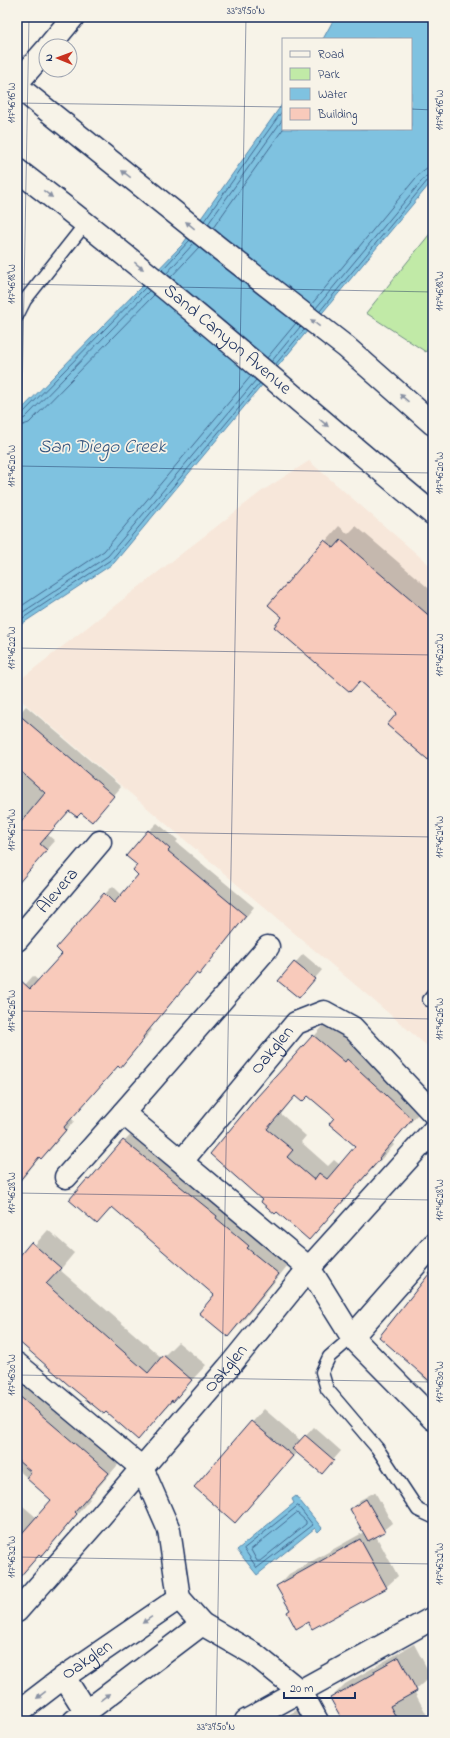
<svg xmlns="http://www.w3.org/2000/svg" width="450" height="1738" font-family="'Indie Flower',sans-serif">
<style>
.built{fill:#f7e7da}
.green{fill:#c1eaa7;stroke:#6e8c82}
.water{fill:#7fc2e0;stroke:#5787ac}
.shadow{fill:#0003;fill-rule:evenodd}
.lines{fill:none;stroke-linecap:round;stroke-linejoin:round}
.shore{stroke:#436a92;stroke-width:1}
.building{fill:#f8cabb;stroke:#1b2f5e;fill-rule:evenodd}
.service-casing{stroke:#1b2f5e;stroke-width:15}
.minor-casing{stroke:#1b2f5e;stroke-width:25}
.tertiary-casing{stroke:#1b2f5e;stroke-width:25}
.secondary-casing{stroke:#1b2f5e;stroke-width:25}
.service{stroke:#f7f3e8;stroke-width:12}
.minor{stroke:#f7f3e8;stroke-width:22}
.tertiary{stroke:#f7f3e8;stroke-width:22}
.secondary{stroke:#f7f3e8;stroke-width:22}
.oneway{fill:#8991a3}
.ticks{fill:none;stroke:#1b2f5e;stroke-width:1;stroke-opacity:0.45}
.labels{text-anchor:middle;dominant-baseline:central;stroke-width:3.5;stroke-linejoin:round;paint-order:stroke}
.street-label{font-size:18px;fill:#1b2f5e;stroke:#f7f3e8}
.water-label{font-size:19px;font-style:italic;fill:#34547e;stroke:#f7f3e8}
.neatline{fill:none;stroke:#1b2f5e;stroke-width:1.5}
.ticks-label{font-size:10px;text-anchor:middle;fill:#1b2f5e}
</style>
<rect width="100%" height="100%" fill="#f7f3e8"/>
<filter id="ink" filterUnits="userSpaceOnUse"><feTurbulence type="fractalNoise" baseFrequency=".025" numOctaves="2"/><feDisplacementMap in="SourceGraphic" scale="8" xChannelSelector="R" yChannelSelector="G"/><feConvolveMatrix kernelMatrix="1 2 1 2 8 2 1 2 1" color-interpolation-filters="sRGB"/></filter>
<g filter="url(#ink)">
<path class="built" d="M309 461 433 568V1051L17 697V682L262 491Z"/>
<path class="green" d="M433 230V339L426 352 366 313Z"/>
<path class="water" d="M335 17H433V180L114 563 17 627V414L182 245 283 103V129H411V39H323Z
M296 1496 322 1528 318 1532 315 1528 257 1575 237 1550 294 1503 292 1499Z"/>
<path class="shadow" d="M339 526 348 534 356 526 433 592V763L398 713 270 605Z
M26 706 121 787 92 821 81 812 70 810 48 835 55 841 17 883V712L19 714Z
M157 823 178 840 176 842 254 907 207 965 197 972 175 998 150 1028 152 1030 128 1058 118 1065 71 1118 74 1121 50 1150 41 1158 40 1157 17 1185V994L33 976 39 981 63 954 105 894 113 886 122 895 139 875 138 865 149 831Z
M303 954 322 970 299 997 280 981Z
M328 1021 426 1105 392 1143 394 1145 323 1224 264 1200 258 1098ZM296 1095H308L336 1118 356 1146 340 1165 334 1160 328 1166 301 1142 306 1136 281 1114Z
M138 1127 292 1260 242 1322 228 1336 216 1295 113 1207 97 1223 70 1200Z
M48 1230 74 1253 60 1270 162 1358 178 1342 206 1365 138 1438 73 1386 17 1338V1265Z
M433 1271V1387L418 1372Z
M25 1375 123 1459 89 1498 90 1499 55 1541 40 1554 17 1581V1501L37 1518 53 1500 17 1469V1383Z
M264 1409 301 1441 314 1427 341 1451 322 1473 297 1452 235 1522 195 1487Z
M375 1492 392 1523 376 1536 398 1576 386 1587 308 1621 288 1612 290 1609 278 1586 289 1574 364 1532 351 1509 360 1500Z
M414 1644 431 1676 414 1691 430 1721H344L331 1698 345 1684Z
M305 1706 313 1721H276Z"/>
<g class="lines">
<path class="shore" d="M204 221 283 110
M208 224 283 119
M213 228 283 129
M162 270 190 240
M166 274 194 243
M171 277 199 247
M311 305 420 173 427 168 433 167
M316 308 425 177 433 173
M320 311 428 180 433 178
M267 358 296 323
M271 362 300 327
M275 365 304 330
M17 416 21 415 145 288
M17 421 25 418 149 291
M17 427 29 423 154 295
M17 609 104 551 251 376
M17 616 108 556 256 380
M17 622 112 559 260 383
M298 1506 313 1525 257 1568 244 1549Z
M297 1513 306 1521V1524L260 1561H257L251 1550Z"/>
</g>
<path class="building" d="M324 540 334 548 341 540 433 619V764L387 725 397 713 360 681 350 692 274 627 282 617 268 605Z
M17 713 114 796 92 822 81 813 77 817 69 811 40 844 47 850 17 885V827L45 793 17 768Z
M148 830 170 849 168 851 246 916 199 975 196 973 167 1008 143 1037 144 1039 120 1068 118 1066 64 1127 66 1130 41 1159 39 1157 17 1184V977L30 989 62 954 56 948 104 893 114 903 138 875 133 870 137 865 126 856Z
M294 962 315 979 299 998 278 981Z
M313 1035 345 1062 347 1059 412 1119 379 1158 380 1159 309 1240 277 1212 275 1214 261 1202 262 1200 210 1154 257 1097ZM295 1096 302 1102 308 1096 334 1118 329 1124 355 1146 327 1179 319 1173 314 1180 287 1157 293 1150 267 1129Z
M123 1140 217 1216 216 1218 249 1246 247 1248 279 1274 228 1337 199 1313 214 1295 112 1207 97 1224 69 1200 87 1179 89 1180Z
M31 1242 61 1268 46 1284 148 1373 163 1355 192 1380 173 1402 172 1400 138 1440 106 1412 104 1414 72 1388 17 1340V1259Z
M433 1269V1384L379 1337Z
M17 1394 109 1473 75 1512 77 1514 41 1557 39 1555 17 1580V1539L51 1500 26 1478 31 1472 17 1460Z
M251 1421 293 1456 235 1523 194 1487Z
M305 1435 334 1460 322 1474 292 1449Z
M366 1499 385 1532 368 1541 350 1509Z
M360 1539 387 1588 312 1629 308 1622 296 1629 287 1612 290 1610 276 1586Z
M399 1657 417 1691 390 1706 398 1721H343L330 1698 375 1673 374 1671Z"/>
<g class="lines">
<g class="service-casing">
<path id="service" d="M17 316 25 300 86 223
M429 1000 433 995
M352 1337 329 1357 322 1372 327 1389 377 1448 418 1510 433 1517"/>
</g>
<g class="minor-casing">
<g id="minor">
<path id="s1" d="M17 940 100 842"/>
<path d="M268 947 123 1113 309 1268 352 1337 433 1419"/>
<path id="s2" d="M182 1161 296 1023 324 1012 353 1028 433 1113"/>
<path d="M66 1177 123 1113"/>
<path d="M352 1337 433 1245"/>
<path d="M17 1364 142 1468 169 1530 179 1598 202 1624 254 1654 301 1692 317 1721"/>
<path id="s3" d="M17 1611 93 1525 228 1368 309 1268 433 1131"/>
<path d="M246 1721 433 1618"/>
</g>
</g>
<g class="tertiary-casing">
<g id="tertiary">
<path d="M64 1677 86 1712"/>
<path id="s4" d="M17 1713 64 1677 179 1598"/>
<path d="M74 1721 202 1624"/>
</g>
</g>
<g class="secondary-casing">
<g id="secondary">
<path d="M49 46 73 17"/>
<path d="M17 83 46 50"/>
<path d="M17 86 220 249 346 347 433 424"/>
<path id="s5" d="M17 170C160 279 295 399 433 514"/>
</g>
</g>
<use href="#service" class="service"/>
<use href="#minor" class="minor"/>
<use href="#tertiary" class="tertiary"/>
<use href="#secondary" class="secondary"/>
</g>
<defs><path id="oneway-solid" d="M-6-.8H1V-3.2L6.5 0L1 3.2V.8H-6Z"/></defs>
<g class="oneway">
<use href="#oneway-solid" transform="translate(126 174) rotate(-142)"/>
<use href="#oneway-solid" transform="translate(48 194) rotate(37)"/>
<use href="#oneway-solid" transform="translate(190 225) rotate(-141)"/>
<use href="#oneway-solid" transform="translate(139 266) rotate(39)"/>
<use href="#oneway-solid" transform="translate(315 323) rotate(-142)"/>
<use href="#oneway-solid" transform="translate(404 398) rotate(-139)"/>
<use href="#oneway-solid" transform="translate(324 423) rotate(40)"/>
<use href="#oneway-solid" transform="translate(147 1620) rotate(146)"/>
<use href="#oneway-solid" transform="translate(41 1695) rotate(143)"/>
<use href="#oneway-solid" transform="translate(105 1697) rotate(-37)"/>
</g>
</g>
<path class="ticks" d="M17 103 283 107M411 109 433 110M17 284 433 292M17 466 433 473M17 648 433 655M17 678 29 17M17 830 433 837M17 1011 433 1019M17 1193 433 1200M17 1375 433 1382M17 1557 433 1564M216 1721 246 17"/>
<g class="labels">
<g class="street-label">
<text stroke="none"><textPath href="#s5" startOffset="270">Sand Canyon Avenue</textPath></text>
<text stroke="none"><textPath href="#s1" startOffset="64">Alevera</textPath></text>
<text stroke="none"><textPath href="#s2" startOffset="143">Oakglen</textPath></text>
<text stroke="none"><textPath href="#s3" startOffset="320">Oakglen</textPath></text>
<text stroke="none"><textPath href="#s4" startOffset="88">Oakglen</textPath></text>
</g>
<g class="water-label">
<text x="102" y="447">San Diego Creek</text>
</g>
</g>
<rect width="450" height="1738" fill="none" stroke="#f7f3e8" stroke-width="44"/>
<rect x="282" y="38" width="130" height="92" fill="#f7f3e8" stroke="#9fa5b1"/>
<rect x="290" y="51" width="20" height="6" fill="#f7f3e8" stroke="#9fa5b1"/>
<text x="318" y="58" font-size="12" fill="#1b2f5e">Road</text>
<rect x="290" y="68" width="20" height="12" fill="#c1eaa7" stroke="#9fa5b1"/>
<text x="318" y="78" font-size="12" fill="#1b2f5e">Park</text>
<rect x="290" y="88" width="20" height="12" fill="#7fc2e0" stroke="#9fa5b1"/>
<text x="318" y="98" font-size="12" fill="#1b2f5e">Water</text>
<rect x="290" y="108" width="20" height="12" fill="#f8cabb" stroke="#9fa5b1"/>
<text x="318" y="118" font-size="12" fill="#1b2f5e">Building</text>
<g transform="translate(58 58) rotate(271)"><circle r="19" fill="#f7f3e8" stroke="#9fa5b1"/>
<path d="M0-3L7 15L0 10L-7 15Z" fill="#c8321e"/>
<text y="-6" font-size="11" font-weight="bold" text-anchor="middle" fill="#1b2f5e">N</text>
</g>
<path d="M284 1692v6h71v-6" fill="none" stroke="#1b2f5e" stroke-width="2"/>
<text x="290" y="1692" font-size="12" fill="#1b2f5e" stroke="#f7f3e8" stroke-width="3" paint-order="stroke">20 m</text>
<rect x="22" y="22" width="406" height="1694" class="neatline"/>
<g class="ticks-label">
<text x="246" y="14">33°39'50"N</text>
<text transform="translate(11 103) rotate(-90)" y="4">117°46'16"W</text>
<text transform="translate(439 110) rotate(-90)" y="4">117°46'16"W</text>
<text transform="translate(11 284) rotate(-90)" y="4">117°46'18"W</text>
<text transform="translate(439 291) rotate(-90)" y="4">117°46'18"W</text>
<text transform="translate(11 466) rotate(-90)" y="4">117°46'20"W</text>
<text transform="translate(439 473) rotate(-90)" y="4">117°46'20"W</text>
<text transform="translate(11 648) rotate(-90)" y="4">117°46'22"W</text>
<text transform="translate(439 655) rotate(-90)" y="4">117°46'22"W</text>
<text transform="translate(11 830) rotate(-90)" y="4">117°46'24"W</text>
<text transform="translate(439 837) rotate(-90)" y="4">117°46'24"W</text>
<text transform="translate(11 1011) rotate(-90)" y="4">117°46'26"W</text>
<text transform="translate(439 1019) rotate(-90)" y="4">117°46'26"W</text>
<text transform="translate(11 1193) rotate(-90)" y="4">117°46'28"W</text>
<text transform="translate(439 1200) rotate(-90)" y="4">117°46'28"W</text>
<text transform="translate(11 1375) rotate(-90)" y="4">117°46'30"W</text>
<text transform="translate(439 1382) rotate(-90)" y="4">117°46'30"W</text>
<text transform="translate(11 1557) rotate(-90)" y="4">117°46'32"W</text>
<text transform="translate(439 1564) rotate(-90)" y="4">117°46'32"W</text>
<text x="216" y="1730">33°39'50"N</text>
</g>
</svg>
